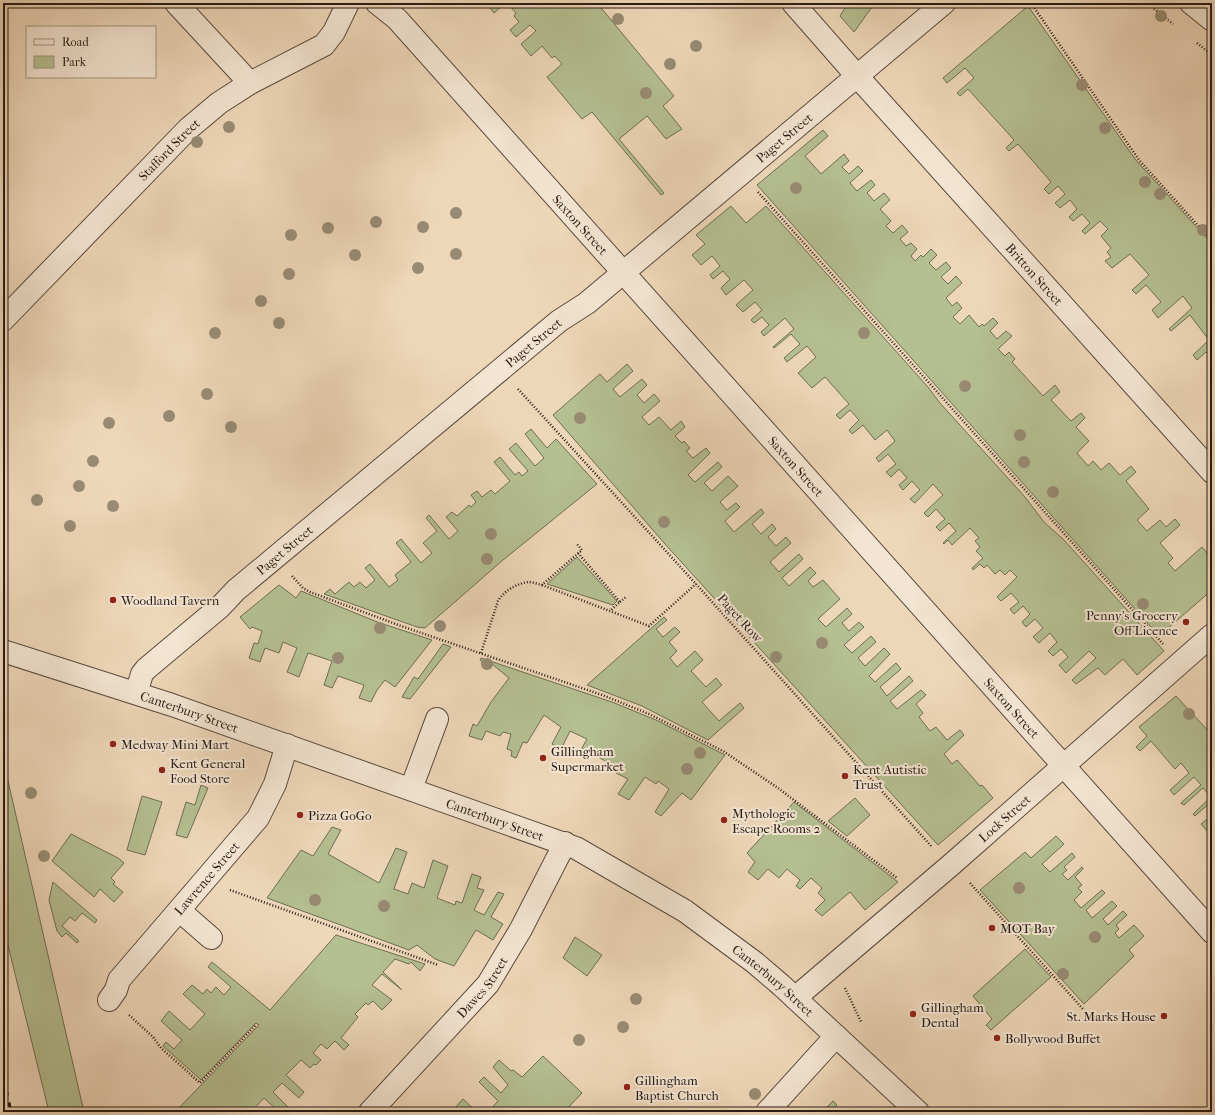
<svg xmlns="http://www.w3.org/2000/svg" width="1215" height="1115" font-family="'IM FELL French Canon',serif">
<style>
.green{fill:#b4bf92;stroke:#6e6d54}
.lines{fill:none;stroke-linecap:round;stroke-linejoin:round}
.minor-casing{stroke:#5a4a3e;stroke-width:24}
.path{stroke:#281b15;stroke-width:2.5;stroke-dasharray:1 2;stroke-linecap:butt}
.minor{stroke:#f4e5d2;stroke-width:22}
.rail{stroke:#281b15;stroke-width:3;stroke-dasharray:7 7;stroke-linecap:butt}
.tree{fill:#988b73}
.poi-dot{fill:#8f2418;stroke:#f4e5d2;stroke-width:1.5}
.labels{text-anchor:middle;dominant-baseline:central;stroke-width:4;stroke-linejoin:round;paint-order:stroke}
.street-label{font-size:13px;fill:#281b15;stroke:#f4e5d2}
.poi-label{font-size:13px;fill:#281b15;stroke:#f4e5d2;text-anchor:start}
</style>
<rect width="100%" height="100%" fill="#eed7b9"/>
<filter id="stains"><feTurbulence type="fractalNoise" baseFrequency=".005" numOctaves="4"/><feColorMatrix values="0 0 0 0 .2 0 0 0 0 .09 0 0 0 0 .02 0 0 0 .5 -.17"/></filter>
<radialGradient id="worn" r=".72"><stop offset=".6" stop-color="#630" stop-opacity="0"/><stop offset="1" stop-color="#630" stop-opacity=".3"/></radialGradient>
<path class="green" d="M486 3H505L494 13Z
M507 3H597L674 96 663 106 682 129 666 139 647 116 619 139 664 193 661 195 592 112 582 119 547 77 562 64 555 56 552 58 542 46 531 56 521 44 536 31 530 25 516 37 510 30 519 22 514 16 516 13Z
M848 3H875L854 32 840 16Z
M1028 6 1135 159 1212 244V359L1206 352 1197 360 1193 355 1209 340 1190 315 1171 331 1169 329 1192 308 1183 296 1158 318 1152 310 1161 302 1146 285 1136 294 1132 290 1149 275 1130 254 1112 268 1105 261 1111 257 1107 252 1111 248 1101 236 1108 229 1100 221 1085 234 1082 231 1090 223 1082 214 1073 221 1069 217 1077 209 1070 200 1060 208 1055 203 1065 194 1058 186 1049 194 1044 189 1051 182 1018 144 1009 151 1006 148 1014 140 968 89 960 96 957 93 974 78 965 68 947 83 943 78Z
M823 130 828 136 805 156 821 174 844 154 849 161 842 167 849 174 858 166 863 171 850 183 857 191 871 180 875 185 867 193 874 201 884 193 890 200 880 209 891 221 886 226 893 233 902 225 908 232 900 239 906 246 911 243 917 249 911 256 915 261 921 255 923 257 931 249 937 255 929 263 936 270 946 262 951 268 941 277 948 284 956 276 962 283 946 298 952 306 957 302 962 308 953 317 960 324 969 315 979 327 982 324 984 326 993 318 998 323 990 331 997 339 1006 331 1012 336 998 349 1005 356 1009 352 1015 359 1012 362 1043 396 1055 385 1060 392 1051 400 1071 421 1081 413 1085 418 1076 427 1089 441 1077 453 1088 466 1093 461 1101 470 1109 463 1120 475 1131 466 1136 472 1126 481 1149 509 1137 520 1147 531 1160 520 1166 527 1175 519 1180 525 1160 543 1173 558 1168 563 1175 571 1202 547 1212 559V590L1159 636 757 185Z
M731 206 746 223 766 206 928 387 940 403 1025 497 1044 522 1064 540 1164 651 1137 675 1123 659 1105 675 1098 668 1076 684 1072 680 1096 658 1089 651 1066 673 1059 665 1068 657 1061 649 1053 656 1048 651 1057 642 1050 633 1039 643 1033 637 1043 628 1035 619 1026 627 1022 622 1030 614 1023 606 1014 614 1010 609 1019 602 1011 593 1001 601 997 597 1017 577 1010 570 1005 575 1000 570 995 574 987 565 984 568 980 564 973 570 972 568 983 558 976 551 980 547 975 541 979 538 970 528 952 545 948 540 944 544 943 543 956 531 949 523 940 531 936 527 945 519 936 509 928 517 924 513 943 495 933 484 915 503 910 499 920 490 912 481 903 490 899 485 907 478 899 469 891 477 886 472 896 464 888 454 879 462 876 458 895 441 887 430 875 440 863 425 852 434 849 430 859 420 850 410 840 419 836 415 849 404 825 377 812 388 798 373 816 357 807 346 787 362 784 358 800 344 791 334 774 348 773 347 794 329 785 318 764 336 761 332 769 325 762 317 754 323 751 320 762 310 755 302 743 312 736 305 753 290 744 280 726 295 721 288 730 279 723 271 713 279 710 275 720 266 712 256 701 265 692 255 705 244 696 235Z
M627 364 633 371 613 389 620 397 642 379 647 385 637 395 644 403 654 394 660 401 642 417 649 425 659 417 671 430 681 421 685 427 675 436 682 443 684 441 690 448 686 451 693 458 706 448 710 453 688 475 695 482 718 462 722 467 704 483 712 491 728 476 738 486 720 502 727 510 736 503 740 507 725 521 734 532 761 509 764 513 752 524 761 534 772 524 776 529 768 537 776 546 786 537 791 543 770 562 779 572 799 554 803 559 782 578 789 586 810 567 816 573 808 581 813 587 823 580 840 599 818 619 826 627 847 608 852 614 842 623 849 631 859 622 864 627 844 645 852 653 871 636 876 642 858 658 865 666 884 648 890 654 869 676 875 682 896 663 901 669 880 687 887 696 909 676 913 681 890 701 897 709 921 690 926 695 916 704 923 713 919 717 930 731 936 727 947 740 960 730 964 735 944 754 952 764 957 760 980 786 982 785 993 798 938 845 665 544 553 415 600 374 607 382Z
M531 429 547 448 556 439 597 484 503 560 425 628 417 627 324 594 330 589 335 594 349 582 354 587 360 582 366 588 375 580 365 568 370 564 389 587 398 580 395 575 411 562 396 543 401 539 421 563 432 553 423 543 437 531 426 518 429 515 449 539 458 531 446 517 452 512 457 516 469 505 471 507 476 502 471 495 477 491 482 497 491 490 495 494 510 481 494 462 500 457 515 475 519 472 522 476 528 471 509 449 516 443 535 466 544 458 525 434Z
M577 557 617 601 613 605 547 584Z
M279 585 296 598 301 591 380 623 432 640 395 687 385 680 377 690 371 702 359 698 364 685 338 676 332 688 324 685 332 661 308 653 299 677 287 672 297 648 283 642 279 653 265 648 260 662 249 658 254 643 258 644 262 631 252 627 250 629 240 617Z
M664 617 667 620 656 629 663 637 675 627 680 632 669 642 677 651 670 658 677 667 695 651 703 660 691 671 706 687 716 678 722 685 702 702 719 721 740 703 744 708 708 740 642 706 587 685Z
M443 644 451 647 410 699 402 697 414 677 418 679Z
M481 658 612 702 656 720 725 755 691 800 682 793 661 816 655 812 669 789 658 781 656 784 645 777 629 800 618 794 628 779 616 773 618 768 582 748 587 739 570 731 561 749 552 744 561 727 544 715 527 743 523 742 516 758 511 756 512 751 507 749 511 734 503 732 500 736 486 731 482 740 469 736 473 724 477 726 491 702 509 678 492 664 489 668 480 660Z
M1176 696 1212 735V801L1195 816 1193 814 1211 797 1203 788 1184 805 1181 803 1201 785 1194 777 1174 795 1170 790 1189 773 1181 763 1175 769 1151 741 1140 751 1136 747 1147 736 1139 727Z
M3 759 84 1112H49L3 925Z
M201 785 208 788 187 838 176 835 186 802 195 805Z
M142 796 162 802 145 855 127 850Z
M855 798 870 815 847 836 828 821Z
M794 802 898 882 865 910 850 892 822 916 815 910 825 900 818 893 822 888 811 878 800 889 796 886 800 880 787 869 779 878 768 869 758 880 748 872 755 862 747 853Z
M1212 815V836L1201 824Z
M332 827 341 830 328 854 379 883 396 848 407 852 394 889 408 894 412 883 424 888 433 860 448 866 437 898 455 905 456 901 462 903 472 874 481 877 477 888 484 890 474 910 484 915 498 892 504 894 491 917 503 924 493 940 476 930 454 966 435 959 417 945 409 950 267 898 301 850 313 856Z
M71 834 118 858 124 863 111 878 115 882 113 884 123 892 114 902 100 889 94 897 52 861Z
M1056 836 1064 844 1042 864 1050 872 1072 853 1075 857 1064 867 1067 870 1062 874 1068 880 1082 867 1083 869 1075 877 1082 885 1078 888 1082 892 1074 900 1081 908 1102 890 1105 893 1086 910 1092 918 1112 901 1117 906 1103 919 1108 925 1123 911 1127 915 1116 925 1119 929 1115 933 1119 938 1134 925 1144 936 1129 950 1134 956 1084 1004 980 890 1025 852 1031 858Z
M53 882 97 920 95 923 82 913 75 921 70 917 62 926 79 941 77 943 66 933 62 937 57 931 49 900Z
M336 935 425 964 420 971 411 962 409 964 395 959 383 972 402 990 382 974 372 985 392 1000 382 1010 373 1001 368 1005 366 1003 355 1014 358 1017 341 1038 349 1045 344 1050 335 1041 327 1049 321 1044 313 1053 321 1060 316 1065 314 1064 310 1068 301 1060 286 1075 304 1092 299 1098 282 1083 273 1092 289 1108 285 1112H279L264 1098 251 1112H175L259 1025 256 1023 201 1080 163 1046 166 1042 174 1049 182 1040 161 1021 169 1011 190 1030 205 1014 183 994 192 985 203 994 207 989 211 993 216 987 224 995 231 987 208 967 212 962 270 1010Z
M575 937 602 955 587 976 563 958Z
M1025 949 1051 977 991 1030 986 1025 992 1019 973 996Z
M543 1056 582 1093 564 1112H488L498 1101 479 1082 484 1077 501 1093 508 1085 493 1067 499 1060 511 1071 513 1070 522 1077Z
M463 1099 477 1112H457L454 1109Z
M833 1101 837 1105 830 1112H822Z"/>
<g class="lines">
<g class="minor-casing">
<g id="minor">
<path d="M176 3 250 83"/>
<path id="s1" d="M377 3 397 19 1212 932"/>
<path id="s2" d="M793 3 857 76 1212 472"/>
<path d="M1191 3 1212 20"/>
<path id="s3" d="M3 320 188 129 219 103 250 83 324 45 334 32 348 3"/>
<path id="s4" d="M3 651 172 705 576 848 685 911 754 962 781 985 918 1112"/>
<path id="s5" d="M136 693 142 674 146 669 220 607 236 590 559 321 587 303 944 3"/>
<path d="M411 789 437 719"/>
<path d="M180 911 211 938"/>
<path id="s6" d="M795 998 952 864 1212 635"/>
<path id="s7" d="M109 1000 116 990 119 980 258 818 275 784 287 745"/>
<path id="s8" d="M370 1112 488 984 521 929 565 843"/>
<path d="M767 1112 836 1036"/>
</g>
</g>
<path class="path" d="M1031 3 1139 160 1212 241
M1147 3 1173 24
M1197 43 1212 55
M758 192 1163 644
M518 389 696 584 932 847
M578 553 620 602 611 610
M292 576 303 588 310 592 401 626 605 696 649 714 723 751 778 788 897 878
M542 585 649 626 696 584
M620 602 626 597
M481 653 498 601C504 591 517 583 529 582 532 582 538 584 542 585L582 550 576 543
M970 883 1091 1018
M230 890 438 965
M845 988 861 1022
M129 1015 153 1037 161 1048 200 1083 256 1025"/>
<use href="#minor" class="minor"/>
<path class="rail" d="M3 1075 11 1112"/>
</g>
<g class="tree">
<circle cx="1161" cy="16" r="6"/>
<circle cx="618" cy="19" r="6"/>
<circle cx="696" cy="46" r="6"/>
<circle cx="670" cy="64" r="6"/>
<circle cx="1082" cy="85" r="6"/>
<circle cx="646" cy="93" r="6"/>
<circle cx="229" cy="127" r="6"/>
<circle cx="1105" cy="128" r="6"/>
<circle cx="197" cy="142" r="6"/>
<circle cx="1145" cy="182" r="6"/>
<circle cx="796" cy="188" r="6"/>
<circle cx="1160" cy="194" r="6"/>
<circle cx="456" cy="213" r="6"/>
<circle cx="376" cy="222" r="6"/>
<circle cx="423" cy="227" r="6"/>
<circle cx="328" cy="228" r="6"/>
<circle cx="1203" cy="230" r="6"/>
<circle cx="291" cy="235" r="6"/>
<circle cx="456" cy="254" r="6"/>
<circle cx="355" cy="255" r="6"/>
<circle cx="418" cy="268" r="6"/>
<circle cx="289" cy="274" r="6"/>
<circle cx="261" cy="301" r="6"/>
<circle cx="279" cy="323" r="6"/>
<circle cx="215" cy="333" r="6"/>
<circle cx="864" cy="333" r="6"/>
<circle cx="965" cy="386" r="6"/>
<circle cx="207" cy="394" r="6"/>
<circle cx="169" cy="416" r="6"/>
<circle cx="580" cy="418" r="6"/>
<circle cx="109" cy="423" r="6"/>
<circle cx="231" cy="427" r="6"/>
<circle cx="1020" cy="435" r="6"/>
<circle cx="93" cy="461" r="6"/>
<circle cx="1024" cy="462" r="6"/>
<circle cx="79" cy="486" r="6"/>
<circle cx="1053" cy="492" r="6"/>
<circle cx="37" cy="500" r="6"/>
<circle cx="113" cy="506" r="6"/>
<circle cx="664" cy="522" r="6"/>
<circle cx="70" cy="526" r="6"/>
<circle cx="491" cy="534" r="6"/>
<circle cx="487" cy="559" r="6"/>
<circle cx="1143" cy="604" r="6"/>
<circle cx="440" cy="626" r="6"/>
<circle cx="380" cy="628" r="6"/>
<circle cx="822" cy="643" r="6"/>
<circle cx="776" cy="657" r="6"/>
<circle cx="338" cy="658" r="6"/>
<circle cx="487" cy="664" r="6"/>
<circle cx="1189" cy="714" r="6"/>
<circle cx="700" cy="753" r="6"/>
<circle cx="687" cy="769" r="6"/>
<circle cx="31" cy="793" r="6"/>
<circle cx="44" cy="856" r="6"/>
<circle cx="1019" cy="888" r="6"/>
<circle cx="315" cy="900" r="6"/>
<circle cx="384" cy="906" r="6"/>
<circle cx="1095" cy="937" r="6"/>
<circle cx="1063" cy="974" r="6"/>
<circle cx="636" cy="999" r="6"/>
<circle cx="623" cy="1027" r="6"/>
<circle cx="579" cy="1040" r="6"/>
<circle cx="755" cy="1094" r="6"/>
</g>
<g class="poi-dot">
<circle cx="113" cy="600" r="4"/>
<circle cx="1186" cy="622" r="4"/>
<circle cx="113" cy="744" r="4"/>
<circle cx="543" cy="758" r="4"/>
<circle cx="162" cy="770" r="4"/>
<circle cx="845" cy="776" r="4"/>
<circle cx="300" cy="815" r="4"/>
<circle cx="724" cy="820" r="4"/>
<circle cx="992" cy="928" r="4"/>
<circle cx="913" cy="1014" r="4"/>
<circle cx="1164" cy="1016" r="4"/>
<circle cx="997" cy="1038" r="4"/>
<circle cx="627" cy="1087" r="4"/>
</g>
<g class="labels">
<g class="street-label">
<text stroke="none"><textPath href="#s5" startOffset="857">Paget Street</textPath></text>
<text stroke="none"><textPath href="#s3" startOffset="238">Stafford Street</textPath></text>
<text stroke="none"><textPath href="#s1" startOffset="301">Saxton Street</textPath></text>
<text stroke="none"><textPath href="#s2" startOffset="363">Britton Street</textPath></text>
<text stroke="none"><textPath href="#s5" startOffset="533">Paget Street</textPath></text>
<text stroke="none"><textPath href="#s1" startOffset="625">Saxton Street</textPath></text>
<text stroke="none"><textPath href="#s5" startOffset="209">Paget Street</textPath></text>
<text transform="translate(740 618) rotate(48)">Paget Row</text>
<text stroke="none"><textPath href="#s1" startOffset="949">Saxton Street</textPath></text>
<text stroke="none"><textPath href="#s4" startOffset="196">Canterbury Street</textPath></text>
<text stroke="none"><textPath href="#s4" startOffset="520">Canterbury Street</textPath></text>
<text stroke="none"><textPath href="#s6" startOffset="276">Lock Street</textPath></text>
<text stroke="none"><textPath href="#s7" startOffset="157">Lawrence Street</textPath></text>
<text stroke="none"><textPath href="#s4" startOffset="844">Canterbury Street</textPath></text>
<text stroke="none"><textPath href="#s8" startOffset="168">Dawes Street</textPath></text>
</g>
<g class="poi-label">
<text x="121" y="600">Woodland Tavern</text>
<text x="1178" y="615" text-anchor="end">Penny's Grocery<tspan x="1178" dy="15">Off Licence</tspan></text>
<text x="121" y="744">Medway Mini Mart</text>
<text x="551" y="751">Gillingham<tspan x="551" dy="15">Supermarket</tspan></text>
<text x="170" y="763">Kent General<tspan x="170" dy="15">Food Store</tspan></text>
<text x="853" y="769">Kent Autistic<tspan x="853" dy="15">Trust</tspan></text>
<text x="732" y="813">Mythologic<tspan x="732" dy="15">Escape Rooms 2</tspan></text>
<text x="308" y="815">Pizza GoGo</text>
<text x="1000" y="928">MOT Bay</text>
<text x="921" y="1007">Gillingham<tspan x="921" dy="15">Dental</tspan></text>
<text x="1156" y="1016" text-anchor="end">St. Marks House</text>
<text x="1005" y="1038">Bollywood Buffet</text>
<text x="635" y="1080">Gillingham<tspan x="635" dy="15">Baptist Church</tspan></text>
</g>
</g>
<rect width="1215" height="1115" fill="none" stroke="#eed7b9" stroke-width="16"/>
<rect x="4" y="4" width="1207" height="1107" fill="none" stroke="#281b15" stroke-width="2"/>
<rect x="8" y="8" width="1199" height="1099" fill="none" stroke="#281b15"/>
<rect x="26" y="26" width="130" height="52" fill="#f4e5d2" stroke="#a29486"/>
<rect x="34" y="39" width="20" height="6" fill="#f4e5d2" stroke="#a29486"/>
<text x="62" y="46" font-size="12" fill="#281b15">Road</text>
<rect x="34" y="56" width="20" height="12" fill="#b4bf92" stroke="#a29486"/>
<text x="62" y="66" font-size="12" fill="#281b15">Park</text>
<rect width="100%" height="100%" filter="url(#stains)"/>
<rect width="100%" height="100%" fill="url(#worn)"/>
</svg>
